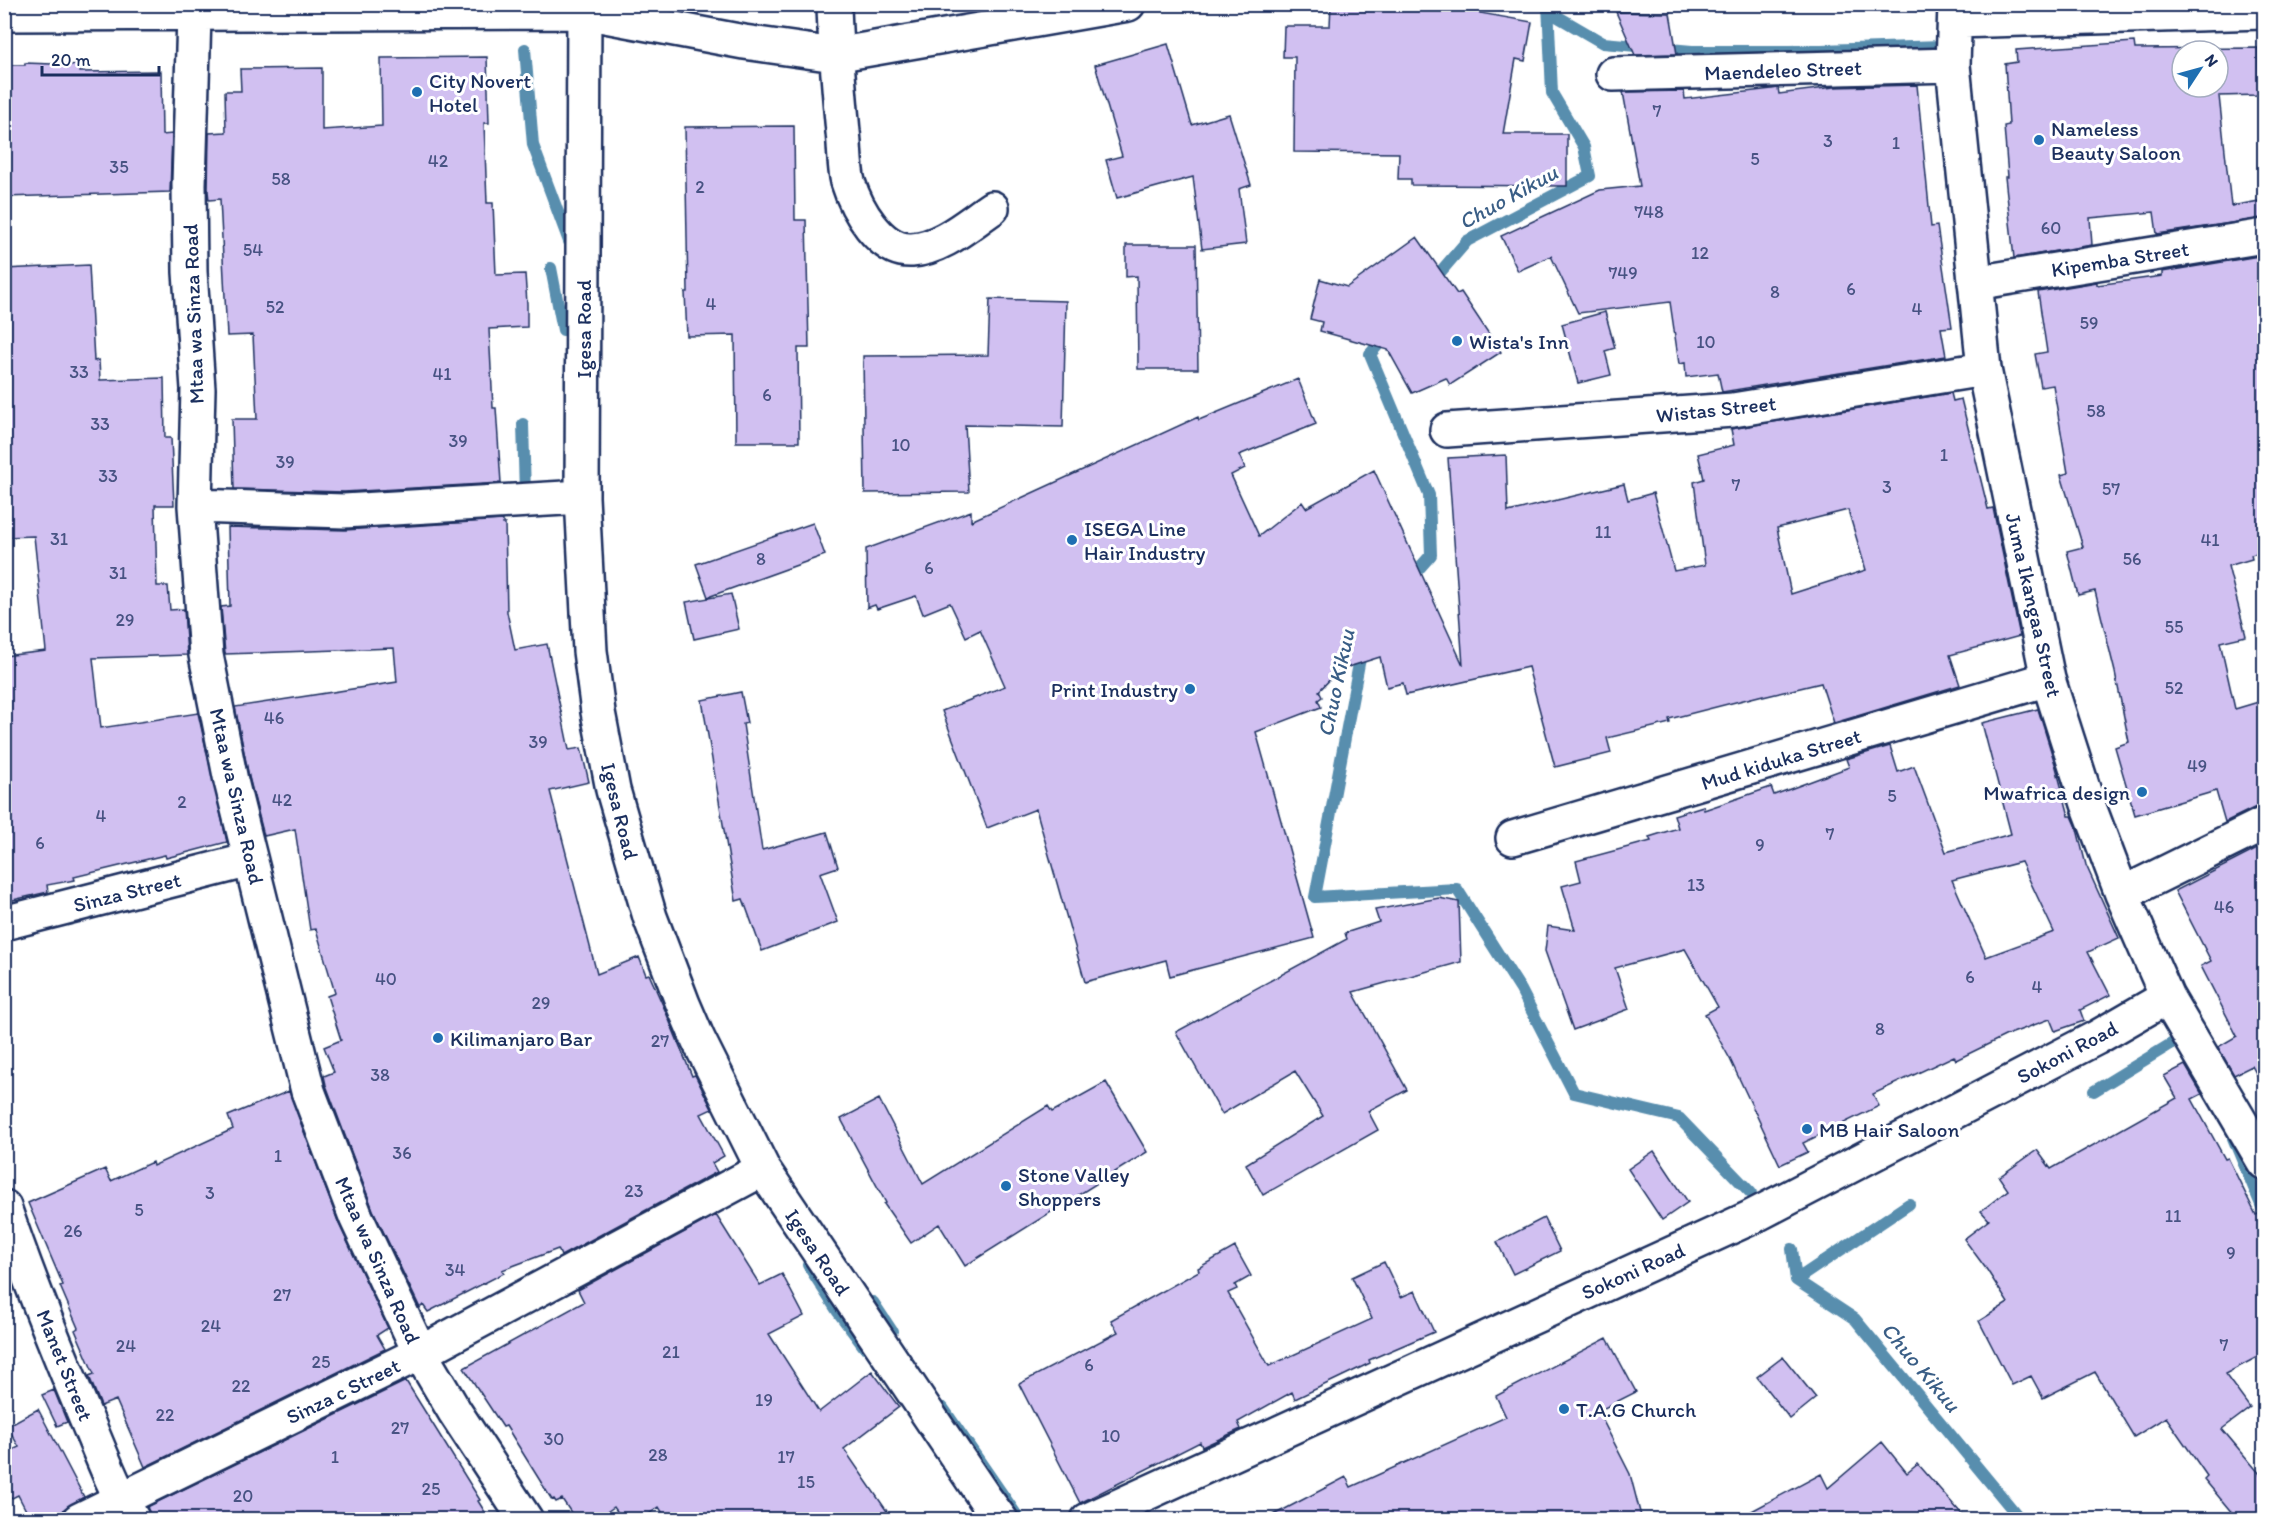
<svg xmlns="http://www.w3.org/2000/svg" width="2269" height="1524" font-family="Itim,sans-serif">
<style>
.lines{fill:none;stroke-linecap:round;stroke-linejoin:round}
.stream{stroke:#598eae;stroke-width:12}
.building{fill:#d1c0f1;stroke:#1b2f5e;stroke-width:1.5;fill-rule:evenodd}
.street-casing{stroke:#1b2f5e;stroke-width:38}
.street{stroke:#fff;stroke-width:33}
.poi-dot{fill:#1f6fb2;stroke:#fff;stroke-width:2}
.labels{text-anchor:middle;dominant-baseline:central;stroke-width:6;stroke-linejoin:round;paint-order:stroke}
.number-label{font-size:18px;fill:#485383}
.street-label{font-size:21px;fill:#1b2f5e;stroke:#fff}
.poi-label{font-size:21px;fill:#1b2f5e;stroke:#fff;text-anchor:start}
.water-label{font-size:22px;font-style:italic;fill:#3a5e86;stroke:#fff}
</style>
<rect width="100%" height="100%" fill="#fff"/>
<filter id="ink" filterUnits="userSpaceOnUse"><feTurbulence type="fractalNoise" baseFrequency=".0167" numOctaves="2"/><feDisplacementMap in="SourceGraphic" scale="12" xChannelSelector="R" yChannelSelector="G"/><feConvolveMatrix kernelMatrix="1 2 1 2 8 2 1 2 1" color-interpolation-filters="sRGB"/></filter>
<g filter="url(#ink)">
<g class="lines">
<path class="stream" d="M1548 11 1603 43 1692 51H1791L1942 46V36
M525 49 533 145 571 247
M551 268 563 330
M1430 284 1467 241 1590 176 1584 147 1552 93 1548 4
M1386 336 1370 354 1429 495 1431 555 1408 581
M523 424 525 493
M1362 648 1315 897 1457 889 1521 990 1574 1093 1679 1118 1751 1193
M2094 1091 2184 1036 2186 1039
M2233 1138 2264 1212
M1792 1249 1796 1280 1855 1319 2021 1520
M808 1265 838 1312 864 1347
M1796 1280 1909 1204
M873 1302 892 1331
M943 1408 1020 1520"/>
</g>
<path class="building" d="M1331 4H1482L1480 13 1532 22 1525 61 1516 59 1503 134H1567V186L1411 185V179H1398L1399 153 1294 152 1295 57H1283L1284 26H1330Z
M1616 12 1670 13 1677 54 1635 55Z
M2134 42 2135 49 2258 48 2259 95 2219 96 2231 206 2265 200V218L2157 234 2154 212 2090 218 2092 245 2014 258 2005 177H2008L2004 126 2009 125 2005 64 2017 62 2016 50ZM2182 51H2218V87H2182Z
M1168 44 1192 125 1229 114 1251 185 1239 189 1246 244 1202 249 1193 177 1117 198 1106 160 1122 156 1095 65Z
M487 57 489 123H484L487 203H493L496 275 525 274 527 304V327L489 329 493 408H496L501 483 344 492 234 489 232 419H257L253 335 227 336 220 199 209 200 208 191 209 133 226 132 225 91H241L240 69 322 68V130L382 126 381 58Z
M25 63 79 65V72L161 71 162 135 172 134 170 192 4 197V65H25Z
M1917 85 1931 227 1937 226 1952 327 1941 328 1946 356 1722 392 1718 373 1686 377 1685 363 1679 364 1670 302 1578 313 1551 256 1518 271 1501 236 1600 190 1640 186 1623 92 1684 91 1685 99 1772 89 1778 88 1779 94 1834 87Z
M794 126 795 220H806L809 348H798L799 442H736L735 335 687 336 685 292H688L685 127Z
M1417 237 1457 294 1461 292 1501 352 1450 385 1446 378 1412 393 1388 350 1320 331 1322 322 1310 319 1320 279 1347 287Z
M1126 245H1196L1198 369H1138L1137 276 1126 277Z
M2265 255V551L2251 555 2252 559 2228 566 2246 636 2220 642 2235 709 2265 700V805L2256 807 2225 822 2216 791 2135 815 2115 747 2129 742 2115 672 2095 591 2078 595 2067 551 2083 547 2061 475 2068 473 2053 385 2041 387 2035 354 2047 352 2038 292 2097 282V285L2162 276V272Z
M89 265 94 361 99 360 100 380 164 378 165 438H171L174 505H155L157 586H168L170 610 184 609 187 655 93 658 101 728 198 713 227 842 166 858 165 855 74 877 75 880 47 885 48 892 4 902V656L46 651 34 536 4 537V269Z
M990 299 1066 301 1063 427 965 425 969 492 865 493 863 356 988 355Z
M1605 312 1615 348 1605 351 1611 375 1578 383 1562 324Z
M1298 379 1316 424 1239 455 1245 468 1231 475 1259 536 1302 502 1306 508 1374 470 1463 665 1448 458 1506 455 1508 512 1624 484 1628 500 1653 493 1674 571 1705 565 1694 482 1704 479 1698 454 1734 445 1731 429 1951 393 1953 401 1961 399 1988 509 1993 508 2020 636 1950 655 1960 685 1834 723 1821 683 1763 697V695L1669 719 1670 723 1607 738 1611 753 1555 767 1528 667 1406 695 1403 683 1387 687 1380 657 1339 670 1319 691 1322 697 1318 700 1321 707 1256 732 1314 938 1170 976 1166 960 1085 982 1036 809 987 828 942 711 1005 686 980 630 966 637 950 603 923 614 916 596 877 609 875 605 867 608 866 549 971 511V521L1198 417 1199 420ZM1848 510 1866 570 1791 594 1777 528Z
M503 520V524H505L507 612 515 650 547 644 569 750 581 748 589 782 550 791 597 974 639 957 646 975 649 974 665 1010 692 1076 695 1075 712 1109 701 1114 724 1156 712 1163 717 1172 561 1256 558 1249 502 1270 504 1273 428 1312 423 1305 420 1308 373 1210 326 1085 324 1076 334 1072 324 1047 341 1040 327 996 335 993 316 929 310 930 295 829 264 836 249 777 235 707 397 682 394 648 225 654 221 607 230 606 228 527 345 530Z
M813 523 825 555 708 597 696 564Z
M731 594 739 629 694 639 686 602Z
M741 692 747 723 743 724 762 850 827 832 838 867 820 873 838 922 762 951 743 899 736 901 702 700Z
M2038 709 2056 767 2069 816H2072L2076 825 2086 865 2119 938 2088 952 2110 995 2080 1010 2084 1021 2055 1031 2050 1019 2007 1035 1956 1060 1954 1056 1873 1094 1879 1106 1803 1143 1808 1152 1780 1165 1730 1059 1705 1014 1718 1007 1685 949 1615 968 1629 1009 1573 1030 1545 951 1548 926 1575 930 1562 886 1581 881 1576 861 1651 841 1649 837 1678 828 1674 815 1703 806 1704 810 1771 787 1774 795 1849 767 1846 759 1890 746 1898 772 1914 766 1946 852 2011 834 1982 723ZM2021 862 2054 932 1986 957 1952 880Z
M2265 845V1090L2252 1066 2234 1075 2218 1047 2237 1036 2201 966 2211 961 2175 891Z
M1439 898 1459 902 1461 962 1353 992 1407 1090 1368 1111 1378 1130 1263 1195 1246 1164 1323 1116 1295 1071 1222 1114 1176 1032 1347 939 1345 933 1379 922 1375 910Z
M2185 1065 2202 1094 2192 1099 2225 1159 2228 1158 2256 1215 2265 1211V1353L2225 1374 2250 1408 2222 1429 2265 1480V1520H2238L2204 1479 2207 1476 2166 1417 2134 1437 2095 1372 2043 1398 2031 1376 2012 1385 1979 1321 2008 1303 1987 1270 1964 1239 1989 1220 1981 1211 2008 1190 1999 1177 2037 1150 2051 1169 2177 1098 2164 1076Z
M1106 1082 1147 1152 965 1266 939 1224 911 1243 884 1204 886 1203 841 1119 879 1099 923 1184 1048 1106 1052 1112Z
M289 1091 339 1224 388 1328 377 1335 385 1349 145 1467 116 1400 101 1406 89 1376 94 1374 75 1330 78 1328 60 1286 63 1285 28 1203 105 1169 111 1181 152 1162 153 1166 233 1129 228 1116Z
M1654 1151 1688 1202 1662 1220 1628 1169Z
M716 1215 760 1285 782 1274 804 1316 769 1334 819 1412 872 1371 899 1407 844 1449 893 1520H667L659 1507 640 1520H623L614 1507 595 1520H576L562 1499 556 1502 554 1499 552 1500 506 1426 503 1427 464 1368 584 1302 578 1290Z
M1544 1218 1560 1251 1513 1274 1497 1242Z
M1235 1247 1251 1276 1235 1285 1237 1289 1228 1293 1269 1366 1372 1319 1352 1277 1384 1262 1401 1297 1415 1291 1434 1332 1369 1360 1370 1363 1295 1399 1292 1392 1238 1422 1241 1429 1202 1447 1200 1442 1080 1503 1019 1384 1118 1332 1111 1320 1199 1271 1198 1268Z
M1607 1338 1636 1392 1598 1411 1630 1474 1642 1520H1264L1346 1477 1351 1487 1506 1417 1496 1396Z
M1783 1357 1816 1398 1790 1419 1757 1377Z
M406 1381 480 1500 478 1501 490 1520H152L147 1507Z
M54 1390 67 1422 57 1426 42 1395Z
M38 1409 84 1497 64 1509 60 1520H31L18 1495 4 1502V1454L19 1447 7 1426Z
M1882 1442 1907 1473 1918 1464 1967 1520H1735L1821 1474 1828 1488Z"/>
<g class="lines">
<g class="street-casing">
<path id="street" d="M584 4 582 497 590 651 598 712 613 790 650 917 683 1004 698 1039 763 1169 984 1497 1001 1520
M834 4C835 47 839 89 843 132 845 148 844 166 848 182 856 208 880 252 912 250 942 248 968 224 992 208
M1955 4 1953 65 1984 369 2048 679 2088 804 2122 894 2167 997 2264 1162
M4 14 584 12 744 42 835 55 1128 4
M194 15 189 184 190 272 198 389 195 506 206 655 231 781 308 1091 356 1217 420 1353 455 1412 526 1520
M1955 21 2264 12
M1613 74 1953 65
M1975 283 2264 236
M1447 430 1733 410 1984 369
M195 506 344 511 582 497
M1513 838 2048 679
M2122 894 2264 824
M4 923 250 860
M4 1207C28 1278 56 1347 85 1416 100 1451 113 1487 133 1520
M79 1520 420 1353 763 1169
M1088 1520 1750 1218 2096 1038 2167 997"/>
</g>
<use href="#street" class="street"/>
</g>
</g>
<g class="poi-dot">
<circle cx="417" cy="92" r="6"/>
<circle cx="2039" cy="140" r="6"/>
<circle cx="1457" cy="341" r="6"/>
<circle cx="1072" cy="540" r="6"/>
<circle cx="1190" cy="689" r="6"/>
<circle cx="2142" cy="792" r="6"/>
<circle cx="438" cy="1038" r="6"/>
<circle cx="1807" cy="1129" r="6"/>
<circle cx="1006" cy="1186" r="6"/>
<circle cx="1564" cy="1409" r="6"/>
</g>
<g class="labels">
<g class="number-label">
<text x="1657" y="111">7</text>
<text x="1828" y="141">3</text>
<text x="1896" y="143">1</text>
<text x="1755" y="159">5</text>
<text x="438" y="161">42</text>
<text x="119" y="167">35</text>
<text x="281" y="179">58</text>
<text x="700" y="187">2</text>
<text x="1649" y="212">748</text>
<text x="2051" y="228">60</text>
<text x="253" y="250">54</text>
<text x="1700" y="253">12</text>
<text x="1623" y="273">749</text>
<text x="1851" y="289">6</text>
<text x="1775" y="292">8</text>
<text x="711" y="304">4</text>
<text x="275" y="307">52</text>
<text x="1917" y="309">4</text>
<text x="2089" y="323">59</text>
<text x="1706" y="342">10</text>
<text x="79" y="372">33</text>
<text x="442" y="374">41</text>
<text x="767" y="395">6</text>
<text x="2096" y="411">58</text>
<text x="100" y="424">33</text>
<text x="458" y="441">39</text>
<text x="901" y="445">10</text>
<text x="1944" y="455">1</text>
<text x="285" y="462">39</text>
<text x="108" y="476">33</text>
<text x="1736" y="485">7</text>
<text x="1887" y="487">3</text>
<text x="2111" y="489">57</text>
<text x="1603" y="532">11</text>
<text x="59" y="539">31</text>
<text x="2210" y="540">41</text>
<text x="761" y="559">8</text>
<text x="2132" y="559">56</text>
<text x="929" y="568">6</text>
<text x="118" y="573">31</text>
<text x="125" y="620">29</text>
<text x="2174" y="627">55</text>
<text x="2174" y="688">52</text>
<text x="274" y="718">46</text>
<text x="538" y="742">39</text>
<text x="2197" y="766">49</text>
<text x="1892" y="796">5</text>
<text x="282" y="800">42</text>
<text x="182" y="802">2</text>
<text x="101" y="816">4</text>
<text x="1830" y="834">7</text>
<text x="40" y="843">6</text>
<text x="1760" y="845">9</text>
<text x="1696" y="885">13</text>
<text x="2224" y="907">46</text>
<text x="1970" y="977">6</text>
<text x="386" y="979">40</text>
<text x="2037" y="987">4</text>
<text x="541" y="1003">29</text>
<text x="1880" y="1029">8</text>
<text x="660" y="1041">27</text>
<text x="380" y="1075">38</text>
<text x="402" y="1153">36</text>
<text x="278" y="1156">1</text>
<text x="634" y="1191">23</text>
<text x="210" y="1193">3</text>
<text x="139" y="1210">5</text>
<text x="2173" y="1216">11</text>
<text x="73" y="1231">26</text>
<text x="2231" y="1253">9</text>
<text x="455" y="1270">34</text>
<text x="282" y="1295">27</text>
<text x="211" y="1326">24</text>
<text x="2224" y="1345">7</text>
<text x="126" y="1346">24</text>
<text x="671" y="1352">21</text>
<text x="321" y="1362">25</text>
<text x="1089" y="1365">6</text>
<text x="241" y="1386">22</text>
<text x="764" y="1400">19</text>
<text x="165" y="1415">22</text>
<text x="400" y="1428">27</text>
<text x="1111" y="1436">10</text>
<text x="554" y="1439">30</text>
<text x="658" y="1455">28</text>
<text x="335" y="1457">1</text>
<text x="786" y="1457">17</text>
<text x="806" y="1482">15</text>
<text x="431" y="1489">25</text>
<text x="243" y="1496">20</text>
</g>
<g class="street-label">
<text transform="translate(1783 70) rotate(-2)">Maendeleo Street</text>
<text transform="translate(2120 259) rotate(-9)">Kipemba Street</text>
<text transform="translate(193 314) rotate(-92)">Mtaa wa Sinza Road</text>
<text transform="translate(583 329) rotate(-90)">Igesa Road</text>
<text transform="translate(1716 409) rotate(-6)">Wistas Street</text>
<text transform="translate(2034 605) rotate(77)">Juma Ikangaa Street</text>
<text transform="translate(1781 759) rotate(-17)">Mud kiduka Street</text>
<text transform="translate(237 796) rotate(77)">Mtaa wa Sinza Road</text>
<text transform="translate(620 811) rotate(76)">Igesa Road</text>
<text transform="translate(127 892) rotate(-14)">Sinza Street</text>
<text transform="translate(2067 1052) rotate(-28)">Sokoni Road</text>
<text transform="translate(818 1252) rotate(56)">Igesa Road</text>
<text transform="translate(378 1260) rotate(66)">Mtaa wa Sinza Road</text>
<text transform="translate(1633 1271) rotate(-24)">Sokoni Road</text>
<text transform="translate(65 1365) rotate(68)">Manet Street</text>
<text transform="translate(343 1391) rotate(-26)">Sinza c Street</text>
</g>
<g class="poi-label">
<text x="429" y="80">City Novert<tspan x="429" dy="24">Hotel</tspan></text>
<text x="2051" y="128">Nameless<tspan x="2051" dy="24">Beauty Saloon</tspan></text>
<text x="1469" y="341">Wista's Inn</text>
<text x="1084" y="528">ISEGA Line<tspan x="1084" dy="24">Hair Industry</tspan></text>
<text x="1178" y="689" text-anchor="end">Print Industry</text>
<text x="2130" y="792" text-anchor="end">Mwafrica design</text>
<text x="450" y="1038">Kilimanjaro Bar</text>
<text x="1819" y="1129">MB Hair Saloon</text>
<text x="1018" y="1174">Stone Valley<tspan x="1018" dy="24">Shoppers</tspan></text>
<text x="1576" y="1409">T.A.G Church</text>
</g>
<g class="water-label">
<text transform="translate(1508 197) rotate(-29)">Chuo Kikuu</text>
<text transform="translate(1336 683) rotate(-78)">Chuo Kikuu</text>
<text transform="translate(1921 1367) rotate(50)">Chuo Kikuu</text>
</g>
</g>
<rect width="2269" height="1524" fill="none" stroke="#fff" stroke-width="24"/>
<rect x="12" y="12" width="2245" height="1500" fill="none" stroke="#1b2f5e" stroke-width="2" filter="url(#ink)"/>
<g transform="translate(2200 69) rotate(54)"><circle r="28" fill="#ffffff" stroke="#a4acbf" stroke-width="1.5"/>
<path d="M0-4.5L10 22L0 15L-10 22Z" fill="#1f6fb2"/>
<text y="-9" font-size="16" font-weight="bold" text-anchor="middle" fill="#1b2f5e">N</text>
</g>
<path d="M42 66v9h117v-9" fill="none" stroke="#1b2f5e" stroke-width="3"/>
<text x="51" y="66" font-size="18" fill="#1b2f5e" stroke="#ffffff" stroke-width="4.5" paint-order="stroke">20 m</text>
</svg>
